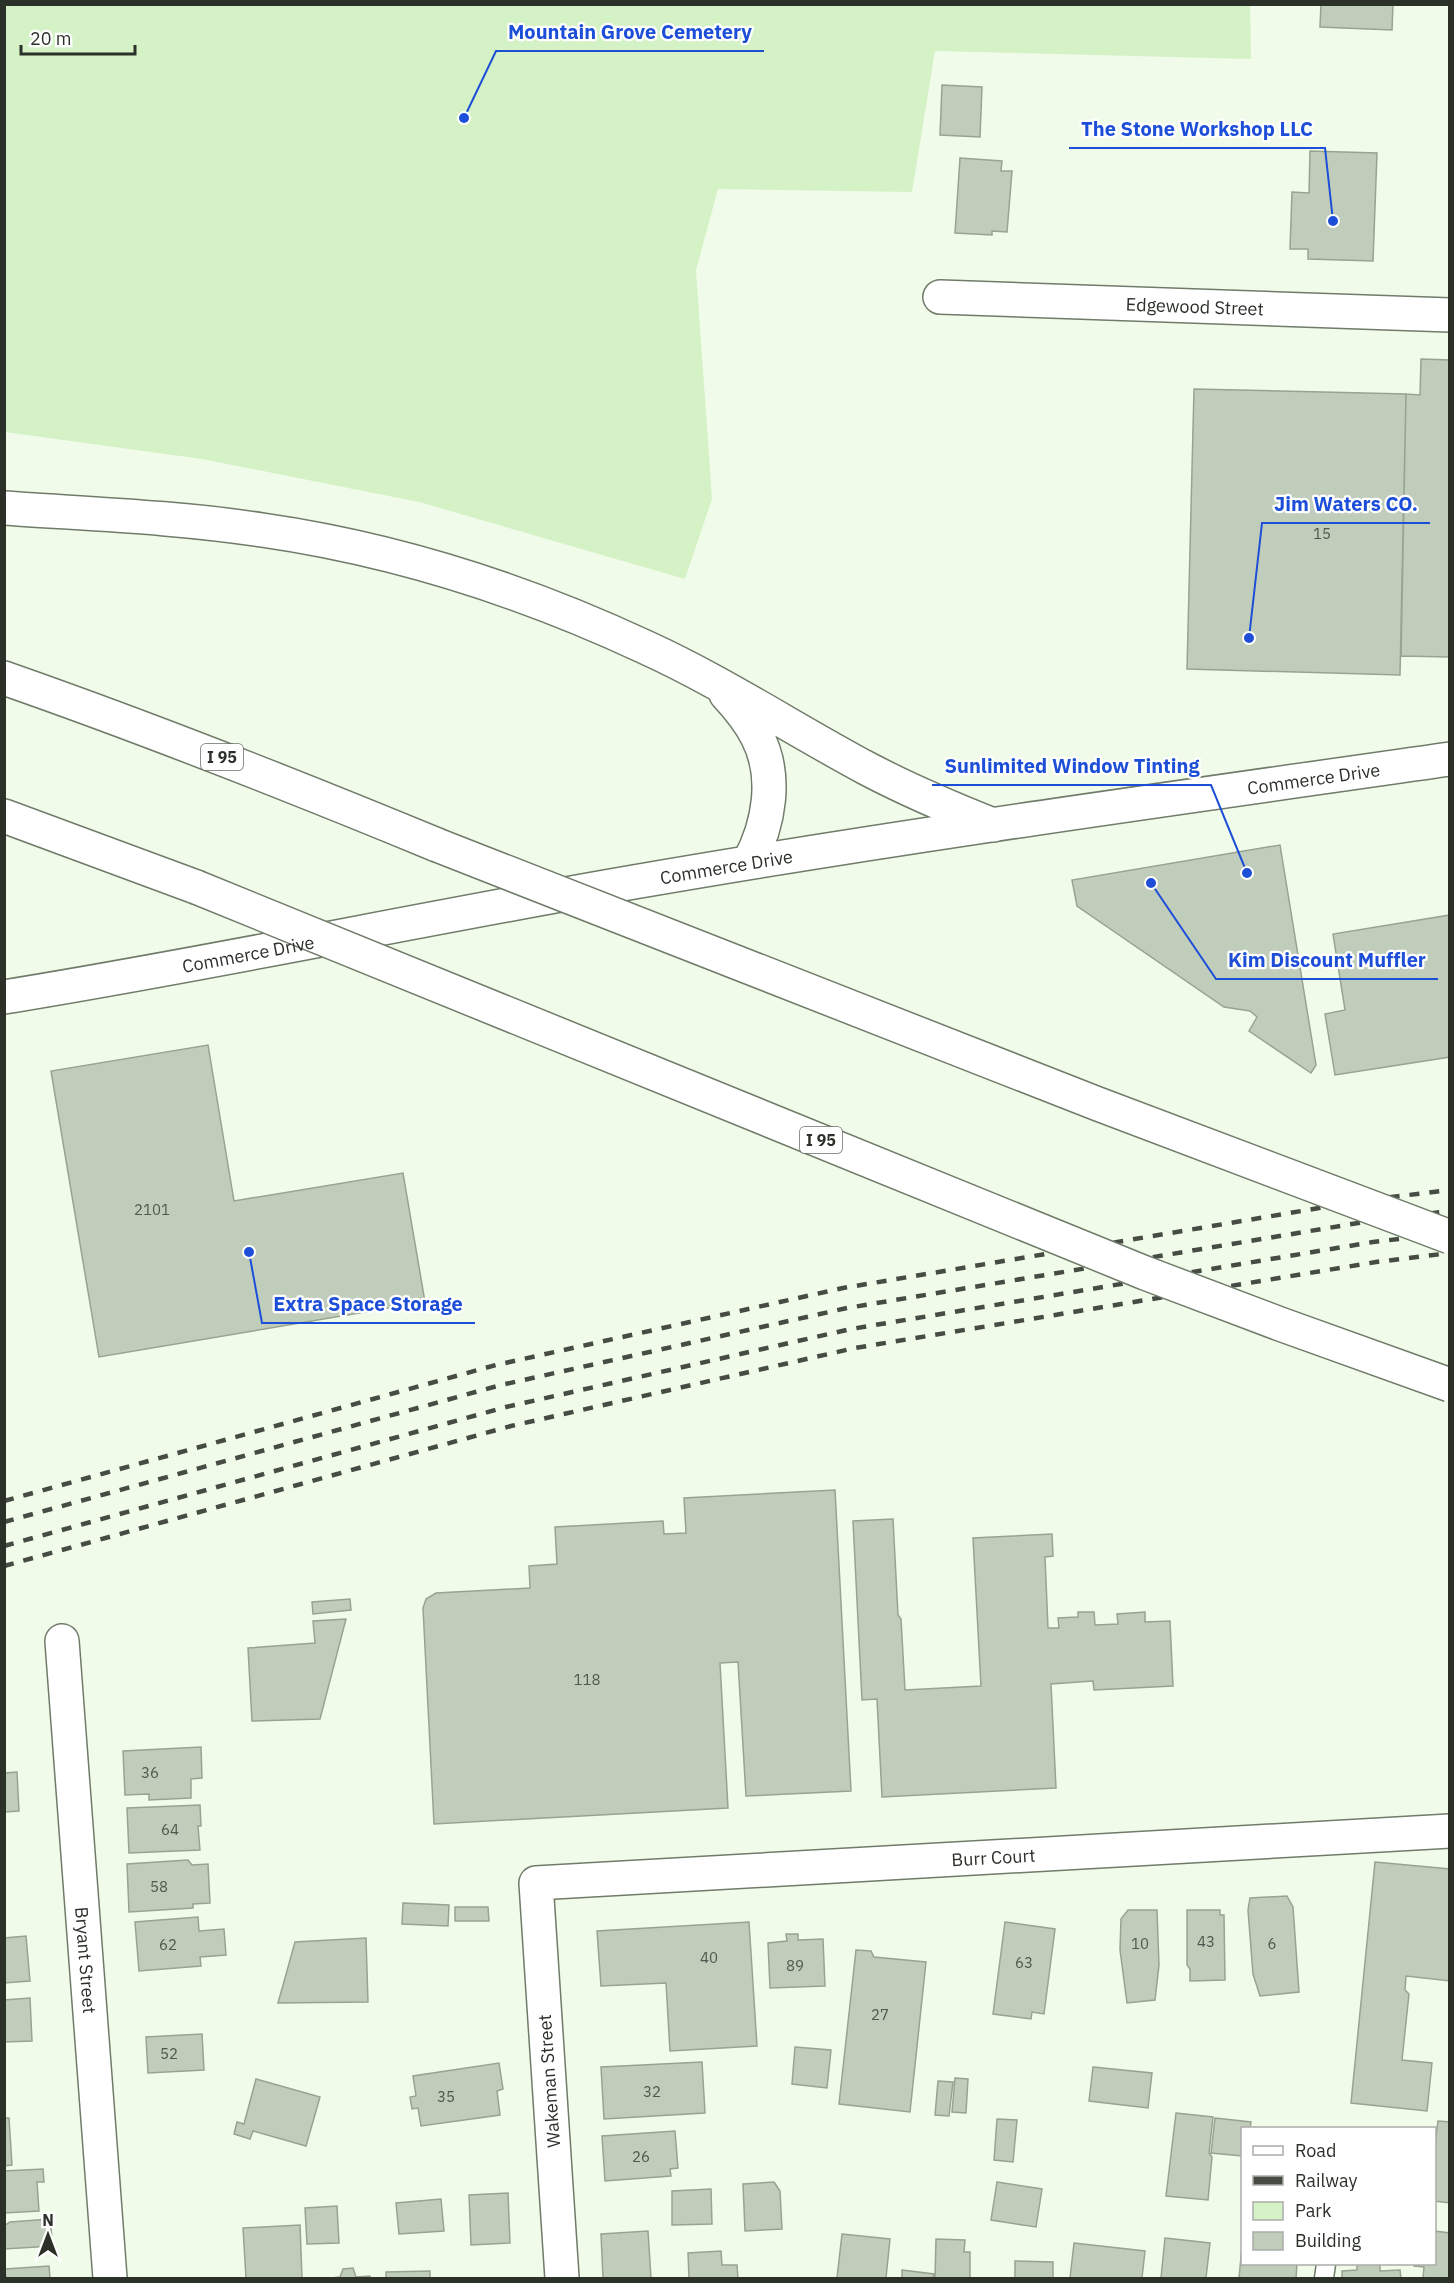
<svg xmlns="http://www.w3.org/2000/svg" width="1454" height="2283" font-family="'IBM Plex Sans',sans-serif">
<style>
.green{fill:#d5f1c6}
.building{fill:#c1cdbb;stroke:#98a392;stroke-width:1.5}
.lines{fill:none;stroke-linecap:round;stroke-linejoin:round}
.service-casing{stroke:#707b6a;stroke-width:21}
.minor-casing{stroke:#707b6a;stroke-width:36}
.secondary-casing{stroke:#707b6a;stroke-width:36}
.motorway-casing{stroke:#707b6a;stroke-width:36}
.service{stroke:#fff;stroke-width:18}
.minor{stroke:#fff;stroke-width:33}
.secondary{stroke:#fff;stroke-width:33}
.motorway{stroke:#fff;stroke-width:33}
.rail{stroke:#464c44;stroke-width:4.5;stroke-dasharray:10 10;stroke-linecap:butt}
.motorway-bridge-casing{stroke:#707b6a;stroke-width:36;stroke-linecap:butt}
.motorway-bridge{stroke:#fff;stroke-width:33}
.labels{text-anchor:middle;dominant-baseline:central;stroke-width:4.5;stroke-linejoin:round;paint-order:stroke}
.number-label{font-size:15px;fill:#50574e}
.shield{fill:#fff;stroke:#6b6e69;stroke-width:1.5}
.shield-label{font-size:16px;font-weight:bold;fill:#2b3029}
.street-label{font-size:18px;fill:#2b3029;stroke:#fff}
.leader{fill:none;stroke:#1d4ed8;stroke-width:2}
.callout-dot{fill:#1d4ed8;stroke:#fff;stroke-width:2}
.callout-label{font-size:20px;text-anchor:middle;font-weight:bold;fill:#1d4ed8;stroke:#fff;stroke-width:4.5;stroke-linejoin:round;paint-order:stroke}
</style>
<rect width="100%" height="100%" fill="#f0fce9"/>
<path class="green" d="M5 4H1250L1251 59 935 51 912 192 718 189 696 270 712 499 685 579 419 502 202 459 5 432Z"/>
<path class="building" d="M1321 4H1393L1392 30 1320 27Z
M942 85 982 87 980 137 940 135Z
M1310 151 1377 153 1373 261 1308 259V249H1290L1292 192 1309 193Z
M960 158 1002 161 1001 171H1012L1007 232 992 231V235L955 233Z
M1421 359 1450 360V657L1401 656 1406 394 1420 395Z
M1194 389 1406 394 1400 675 1187 669Z
M1280 845 1316 1065 1311 1073 1249 1031 1257 1017 1250 1011 1224 1007 1077 906 1072 880Z
M1450 915V1057L1335 1075 1325 1014 1345 1010 1333 934Z
M208 1045 234 1201 403 1173 425 1302 99 1357 51 1071Z
M835 1490 851 1791 746 1796 738 1662 720 1663 728 1808 434 1824 423 1608 426 1599 436 1593 530 1588 529 1566 557 1564 555 1527 663 1521 664 1534 686 1533 684 1498Z
M893 1519 898 1615 901 1619 905 1690 981 1686 973 1538 1052 1534 1053 1556 1045 1557 1048 1628H1059L1058 1618 1078 1617V1612H1094L1095 1625 1118 1624 1117 1614 1145 1612V1622L1170 1621 1173 1686 1094 1690 1093 1681 1051 1684 1056 1788 882 1797 877 1699 862 1700 853 1521Z
M350 1599 351 1610 313 1614 312 1602Z
M346 1619 320 1719 252 1721 248 1648 315 1643 313 1621Z
M201 1747 202 1778 191 1779V1798L149 1800V1794L125 1795 123 1751Z
M17 1772 19 1811 4 1812V1773Z
M200 1805 201 1826H198L200 1850 129 1853 127 1808Z
M188 1860 192 1865 208 1864 210 1903 193 1904V1908L129 1912 127 1864Z
M1375 1862 1450 1869V1981L1406 1976 1405 1990 1409 1994 1402 2060 1432 2063 1427 2111 1351 2103Z
M1287 1896 1293 1907 1299 1992 1260 1996 1253 1974 1248 1910 1250 1898Z
M403 1903 449 1905 448 1926 402 1924Z
M455 1907H488L489 1921H455Z
M1128 1910H1157L1159 1965 1155 2000 1127 2003 1120 1950 1121 1919Z
M1187 1910H1220V1915H1224L1225 1980 1190 1981V1969L1187 1965Z
M198 1917 199 1931 224 1929 226 1955 200 1957 201 1966 139 1971 135 1922Z
M749 1922 757 2046 670 2051 666 1983 601 1986 597 1931Z
M1005 1922 1055 1929 1044 2014 1032 2012 1031 2019 993 2014Z
M786 1934H798V1940L823 1939 825 1986 770 1988 768 1943 787 1941Z
M26 1936 30 1981 4 1983V1938Z
M366 1938 368 2002 278 2003 295 1942Z
M856 1950 871 1951 874 1957 926 1962 910 2112 839 2104Z
M30 1998 32 2041 4 2042V2000Z
M202 2034 204 2070 148 2073 146 2037Z
M795 2047 831 2050 827 2088 792 2084Z
M702 2062 705 2113 604 2119 601 2067Z
M499 2063 503 2089 497 2091 500 2115 421 2126 418 2108 412 2109 410 2097 416 2096 413 2076Z
M1093 2067 1152 2073 1148 2108 1089 2101Z
M955 2078 968 2079 966 2113 952 2112Z
M256 2079 320 2097 306 2146 253 2131 250 2139 234 2134 237 2122 244 2124Z
M938 2081 953 2082 949 2116 935 2115Z
M1176 2113 1213 2117 1209 2153 1212 2157 1208 2200 1166 2196Z
M4 2118H9L12 2165 4 2166Z
M1215 2118 1251 2122 1250 2128H1242V2156L1211 2153Z
M997 2119 1017 2120 1013 2162 994 2160Z
M1438 2121 1450 2122V2203L1434 2201V2154Z
M675 2131 678 2168 670 2169 671 2176 605 2181 602 2136Z
M43 2169 44 2182H37L39 2211 4 2213V2171Z
M774 2182 780 2191 782 2229 745 2231 743 2184Z
M997 2182 1042 2189 1036 2227 991 2220Z
M711 2189 712 2224 672 2225V2191Z
M508 2193 510 2243 471 2245 469 2195Z
M441 2199 444 2231 399 2234 396 2203Z
M337 2206 339 2243 307 2244 305 2208Z
M50 2219 53 2246 4 2249V2226L10 2222Z
M300 2225 302 2278H246L243 2228Z
M648 2231 651 2278H603L601 2234Z
M1434 2231 1450 2233V2278H1423L1424 2267 1414 2266V2264H1434Z
M842 2234 890 2239 886 2278H837Z
M1165 2238 1210 2243 1206 2278H1161Z
M936 2239 965 2240 964 2252H970V2278H935Z
M1074 2243 1145 2251 1142 2278H1070Z
M1242 2246V2264H1297L1296 2278H1239Z
M721 2251 722 2265H737L738 2278H689L688 2253Z
M1015 2261 1053 2262V2278H1015Z
M1357 2264H1380V2271L1400 2270 1401 2278H1342V2271L1357 2270Z
M49 2266 50 2278H6L5 2269Z
M353 2268 356 2277 370 2276V2278H331L340 2277 343 2269Z
M902 2270 934 2274 933 2278H902Z
M430 2271V2278H386V2272Z"/>
<g class="lines">
<g class="service-casing">
<path id="service" d="M1324 2278 1326 2264"/>
</g>
<g class="minor-casing">
<g id="minor">
<path id="s1" d="M940 297 1450 315"/>
<path id="s2" d="M62 1641 110 2278"/>
<path id="s3" d="M562 2278 536 1883 1450 1831"/>
</g>
</g>
<g class="secondary-casing">
<g id="secondary">
<path id="s4" d="M4 997C215 963 424 918 634 882 905 835 1177 798 1450 759"/>
</g>
</g>
<g class="motorway-casing">
<path id="motorway" d="M4 508C90 514 177 517 262 530 394 549 525 591 645 647 722 682 793 729 868 769 908 790 950 808 993 825
M4 678C150 729 294 786 437 845
M726 694C738 707 749 720 757 736 778 776 769 825 749 862
M4 816 196 887"/>
</g>
<use href="#service" class="service"/>
<use href="#minor" class="minor"/>
<use href="#secondary" class="secondary"/>
<use href="#motorway" class="motorway"/>
<path class="rail" d="M4 1501 496 1365 843 1288 1367 1200 1450 1190
M4 1522 501 1385 847 1308 1370 1221 1450 1211
M4 1546 506 1407 851 1329 1373 1242 1450 1233
M4 1566 511 1426 855 1348 1376 1262 1450 1253"/>
<g class="motorway-bridge-casing">
<path id="motorway-bridge" d="M437 845 1098 1104 1450 1237
M196 887 1145 1273 1280 1324 1450 1385"/>
</g>
<use href="#motorway-bridge" class="motorway-bridge"/>
</g>
<g class="labels">
<g class="number-label">
<text x="1322" y="533">15</text>
<text x="152" y="1209">2101</text>
<text x="587" y="1679">118</text>
<text x="150" y="1772">36</text>
<text x="170" y="1829">64</text>
<text x="159" y="1886">58</text>
<text x="1206" y="1941">43</text>
<text x="1140" y="1943">10</text>
<text x="1272" y="1943">6</text>
<text x="168" y="1944">62</text>
<text x="709" y="1957">40</text>
<text x="1024" y="1962">63</text>
<text x="795" y="1965">89</text>
<text x="880" y="2014">27</text>
<text x="169" y="2053">52</text>
<text x="652" y="2091">32</text>
<text x="446" y="2096">35</text>
<text x="641" y="2156">26</text>
</g>
<g class="shield">
<rect x="201" y="744" width="42" height="26" rx="4.5"/>
<rect x="800" y="1127" width="42" height="26" rx="4.5"/>
</g>
<g class="shield-label">
<text x="222" y="757">I 95</text>
<text x="821" y="1140">I 95</text>
</g>
<g class="street-label">
<text stroke="none"><textPath href="#s1" startOffset="255">Edgewood Street</textPath></text>
<text stroke="none"><textPath href="#s4" startOffset="1328">Commerce Drive</textPath></text>
<text stroke="none"><textPath href="#s4" startOffset="734">Commerce Drive</textPath></text>
<text stroke="none"><textPath href="#s4" startOffset="248">Commerce Drive</textPath></text>
<text stroke="none"><textPath href="#s3" startOffset="854">Burr Court</textPath></text>
<text stroke="none"><textPath href="#s2" startOffset="320">Bryant Street</textPath></text>
<text transform="translate(549 2081) rotate(-94)">Wakeman Street</text>
</g>
</g>
<path class="leader" d="M464 118L496 51H764M1333 221L1325 148H1069M1249 638L1262 523H1430M1247 873L1211 785H932M1151 883L1216 979H1438M249 1252L262 1323H475"/>
<g class="callout-dot">
<circle cx="464" cy="118" r="6"/>
<circle cx="1333" cy="221" r="6"/>
<circle cx="1249" cy="638" r="6"/>
<circle cx="1247" cy="873" r="6"/>
<circle cx="1151" cy="883" r="6"/>
<circle cx="249" cy="1252" r="6"/>
</g>
<g class="callout-label">
<text x="630" y="39">Mountain Grove Cemetery</text>
<text x="1197" y="136">The Stone Workshop LLC</text>
<text x="1346" y="511">Jim Waters CO.</text>
<text x="1072" y="773">Sunlimited Window Tinting</text>
<text x="1327" y="967">Kim Discount Muffler</text>
<text x="368" y="1311">Extra Space Storage</text>
</g>
<rect width="1454" height="2283" fill="none" stroke="#2b3029" stroke-width="12"/>
<rect x="1241" y="2127" width="195" height="138" fill="#ffffff" stroke="#aaaca9" stroke-width="1.5"/>
<rect x="1253" y="2146" width="30" height="9" fill="#ffffff" stroke="#aaaca9" stroke-width="1.5"/>
<text x="1295" y="2157" font-size="18" fill="#2b3029">Road</text>
<rect x="1253" y="2176" width="30" height="9" fill="#464c44" stroke="#aaaca9" stroke-width="1.5"/>
<text x="1295" y="2187" font-size="18" fill="#2b3029">Railway</text>
<rect x="1253" y="2202" width="30" height="18" fill="#d5f1c6" stroke="#aaaca9" stroke-width="1.5"/>
<text x="1295" y="2217" font-size="18" fill="#2b3029">Park</text>
<rect x="1253" y="2232" width="30" height="18" fill="#c1cdbb" stroke="#aaaca9" stroke-width="1.5"/>
<text x="1295" y="2247" font-size="18" fill="#2b3029">Building</text>
<g transform="translate(48 2235)" stroke="#ffffff" stroke-width="4.5" paint-order="stroke">
<path d="M0-4.5L10 22L0 15L-10 22Z" fill="#2b3029"/>
<text y="-9" font-size="16" font-weight="bold" text-anchor="middle" fill="#2b3029">N</text>
</g>
<path d="M21 45v9h114v-9" fill="none" stroke="#2b3029" stroke-width="3"/>
<text x="30" y="45" font-size="18" fill="#2b3029" stroke="#ffffff" stroke-width="4.5" paint-order="stroke">20 m</text>
</svg>
